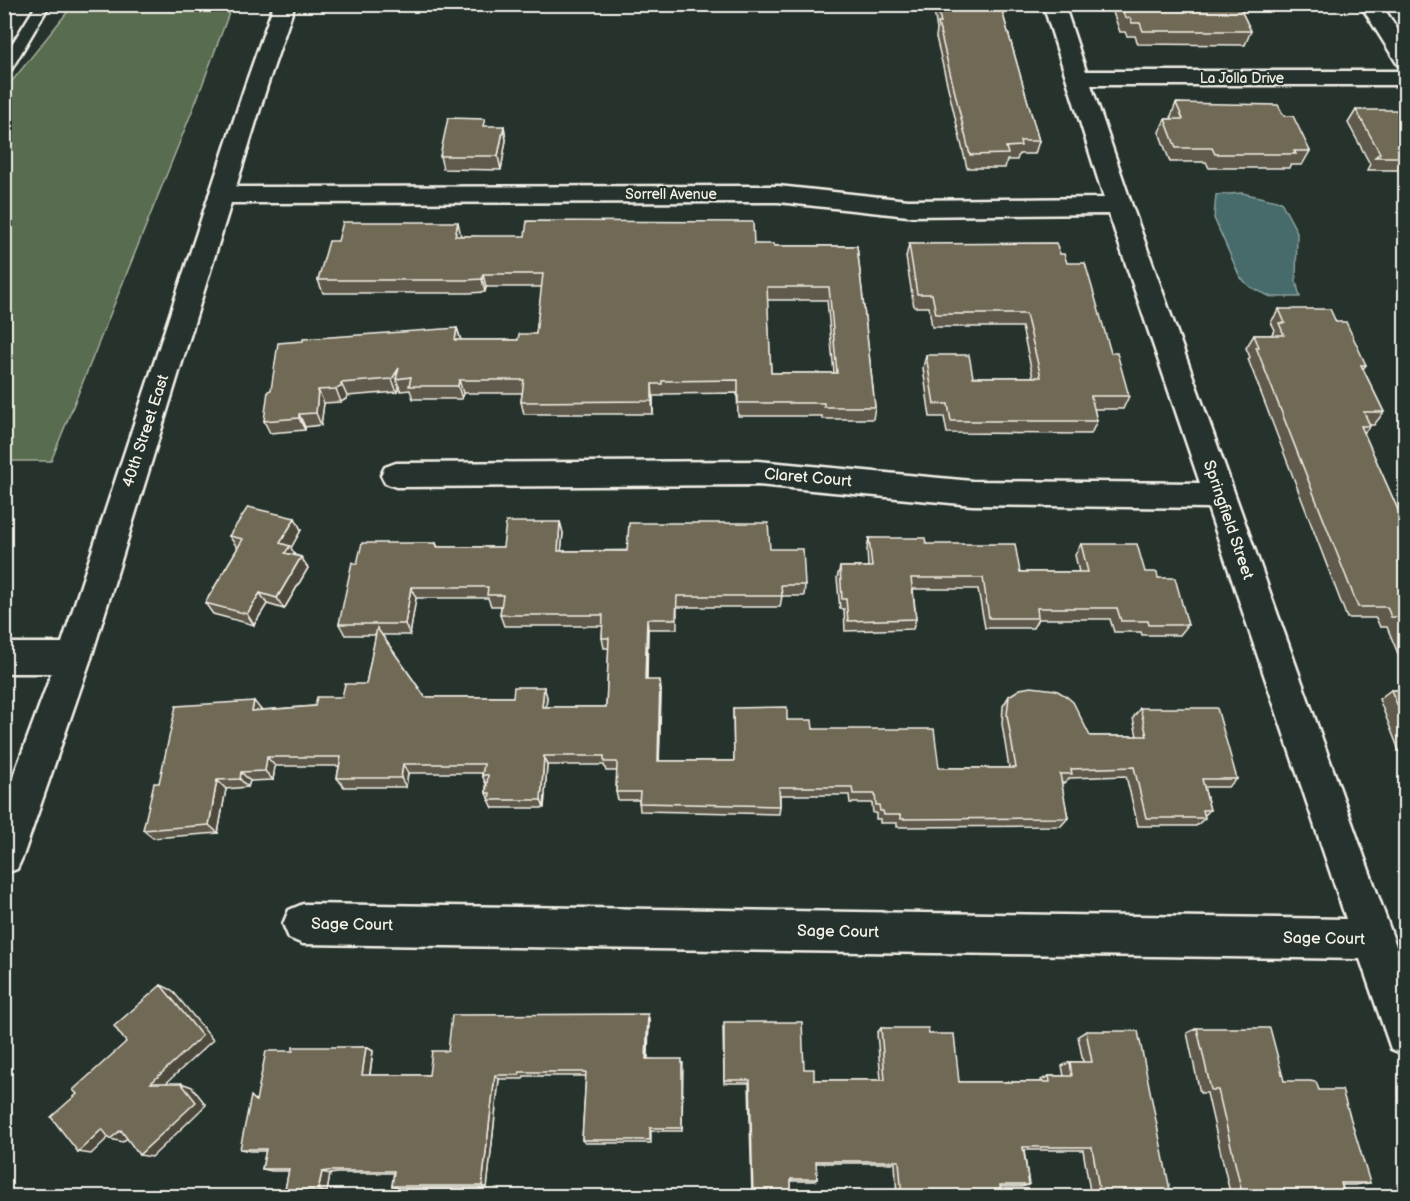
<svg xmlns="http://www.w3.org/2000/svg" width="1410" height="1201" font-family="'Balsamiq Sans',sans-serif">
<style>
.green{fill:#596c50;stroke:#a6ae9c;stroke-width:1.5}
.water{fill:#466b6b;stroke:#8ca19d;stroke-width:1.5}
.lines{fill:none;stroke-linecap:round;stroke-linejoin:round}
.service-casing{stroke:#f4f1e8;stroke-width:5}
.minor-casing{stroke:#f4f1e8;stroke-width:5}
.secondary-casing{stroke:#f4f1e8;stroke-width:5}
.service{fill:#26332d;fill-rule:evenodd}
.minor{fill:#26332d;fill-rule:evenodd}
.secondary{fill:#26332d;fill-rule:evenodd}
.wall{fill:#5f5a4b;stroke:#f4f1e8;stroke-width:1.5;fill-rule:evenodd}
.shaded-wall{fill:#4e4a3d;stroke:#f4f1e8;stroke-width:1.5}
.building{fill:#6f6957;stroke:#f4f1e8;stroke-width:1.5;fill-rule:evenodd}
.labels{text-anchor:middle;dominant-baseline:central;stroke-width:4.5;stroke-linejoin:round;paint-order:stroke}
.far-street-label{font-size:14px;fill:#f4f1e8;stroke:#26332d}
.street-label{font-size:16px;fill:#f4f1e8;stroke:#26332d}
</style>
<rect width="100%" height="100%" fill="#26332d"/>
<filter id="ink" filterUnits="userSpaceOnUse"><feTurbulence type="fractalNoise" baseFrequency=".0167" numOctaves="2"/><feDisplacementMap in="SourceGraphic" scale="12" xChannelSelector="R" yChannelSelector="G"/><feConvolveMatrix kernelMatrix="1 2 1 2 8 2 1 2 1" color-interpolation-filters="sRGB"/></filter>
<g filter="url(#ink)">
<path class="green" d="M73 5H232L197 99 51 461H5V90Z"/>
<path class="water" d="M1242 193 1281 202 1297 232 1296 281 1300 297H1271L1250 287 1240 277 1214 218 1216 195Z"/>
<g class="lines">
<g class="service-casing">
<path id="service" d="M37 4H50L11 70 4 74V57Z"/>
</g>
<g class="minor-casing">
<path id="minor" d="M1043 4H1064L1086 71H1406V85H1091L1132 206 1406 974V1055L1391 1049 1360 959 303 944 289 938 283 924 289 910 303 904 1346 919 1208 508 972 505 758 485 396 487 385 483 381 475 385 467 396 463 758 461 972 481 1200 483 1109 214 908 216 778 202 222 203 213 201 209 195 213 189 222 187 778 186 908 200 1104 198Z
M1360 4H1381L1406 42V67L1398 65Z
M4 643H74L86 647 91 658 86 669 74 673H4Z"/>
</g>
<g class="secondary-casing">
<path id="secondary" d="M274 4H295L267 86 91 658 23 856 17 869 4 874V802L57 658 245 86Z"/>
</g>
<use href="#service" class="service"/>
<use href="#minor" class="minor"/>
<use href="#secondary" class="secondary"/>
</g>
<path class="wall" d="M933 4H1000L1039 141 1035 154H1019L1017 160H1007L1005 168H967L936 37 937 30Z
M1110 4H1238L1251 31 1245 45 1138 44 1135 36H1127L1125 32H1120Z
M1176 103 1284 116 1310 151 1302 165H1290L1289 168H1209L1206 162H1170L1159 132 1165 119H1172L1171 116Z
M1356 110 1406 127V170H1367L1370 164 1348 123Z
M504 126 506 140 501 170 443 169 440 156Z
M461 236 754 244 774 246H857L875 407 873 419H822V416H738L737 393 663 394V396H653V414H524L521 402 522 393H463L462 399H413L410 390 401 391 399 387 397 392 347 396 346 399 341 402 324 403 321 425 305 427V430L270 433 264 421 271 390 457 328 461 340H518L536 334 542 287H486L485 292 469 293H323L318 280ZM767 300H827L834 373H771Z
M909 244 1060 254 1067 263 1111 353 1129 396 1123 409H1094L1097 421 1091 434 947 433 944 417H930L923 368 926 355 973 377H1033L1022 327H932L929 307H914L906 257Z
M1279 309 1336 322 1366 365 1363 369 1384 412 1374 425H1369L1370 426 1364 433 1406 528V673L1387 627H1380L1376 618H1347L1248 359 1250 357 1246 348 1254 335H1271L1275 330 1271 322Z
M295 518 301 530 291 548 295 555 301 557 308 568 284 609 267 604 254 625 213 614 205 603 238 548 237 547 229 536Z
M560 522 563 533 561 551 770 549 805 585 804 596H782L780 607H677V629H648L647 680 661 690 659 761H734L733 708 787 720 813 729 939 768H1009L1002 724 1003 706 1009 696 1090 736H1137L1133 718 1140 708 1237 779 1228 787H1204L1210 810 1204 816 1205 818 1196 826H1138L1126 776 1070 778 1065 783H1061L1068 818 1061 826 897 827V823H880V819H876V813H873L872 803H850L849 795H780V806L779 814 640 811 639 800H618L616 792 617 771H606L604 765H547L544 808H493L486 793V784L482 775V773H408L406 787H344L337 778 339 766H275L273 780 250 781 248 787 226 789 218 833 153 838 143 830 159 783 261 710 315 706 342 697 366 684 376 635H345L339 624 357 564 436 543 438 547H503ZM416 598H488L491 606H501L500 615 504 626H603L602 638 604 648H609L606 707H546L547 697 544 687 513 697H425L382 635H410Z
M869 538 926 544 1020 572H1079L1075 555 1081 544 1158 578 1188 625 1180 635H1142L1141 632H1114L1110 619H1038L1033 628H985L978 589H913L916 619 913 629 845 631 844 609H840L837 578 840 567H868L867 549Z
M1391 690H1406V758H1402L1379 699Z
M649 1019 648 1059 683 1063 682 1131H651V1143H585L582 1140 586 1076H524L523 1079H499L487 1188H399L392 1186 394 1173H337L330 1174 327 1192H295L285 1190 289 1171H272L262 1169 266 1151H250L240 1149 257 1098 293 1051 366 1047 373 1051 370 1075H429L448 1051Z
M723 1027 804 1069 814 1080H881L877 1033 881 1028 929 1034 959 1082H1042L1041 1080 1049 1076H1064L1062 1066 1070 1062H1083L1078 1036 1086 1031 1171 1195 1162 1197H1091L1083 1150H1024L1029 1185 1021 1187H1000L1001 1197H897L895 1163H816L817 1179 815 1181H791V1197H752L749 1083H724Z
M1197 1028 1284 1081 1319 1090 1370 1183 1355 1185H1342L1345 1197H1231L1207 1093H1200L1187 1033Z"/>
<path class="shaded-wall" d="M504 126 506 140 501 170 498 156Z
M458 222 461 236 459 250 455 236Z
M483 274 486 287 485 292 482 279Z
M457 328 461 341 455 340Z
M399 368 396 379 399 387 397 392 392 379Z
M459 380 463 393 462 399 458 386Z
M341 383 347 396 346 399 341 402 336 389Z
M652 384 653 396V414L652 401Z
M318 390 324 403 321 425 316 413Z
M299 414 305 427V430L299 418Z
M295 518 301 530 291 548 296 557 292 564 280 543Z
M560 522 563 533 560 563 558 551Z
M301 557 308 568 284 609 277 598Z
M411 587 416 598 410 635 405 624Z
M260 593 267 604 254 625 247 614Z
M647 619 648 629 646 690 645 680Z
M660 680 661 690 659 770 658 761Z
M544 687 547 697 545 717 542 707Z
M254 701 262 711H252Z
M544 756 547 765 544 808 541 800Z
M267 757 275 766 273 780 265 771Z
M403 764 408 773 406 787 401 778Z
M241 772 250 781 248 787 240 779Z
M217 780 226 789 218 833 209 825Z
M161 985 172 990 213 1040 162 1087 151 1083Z
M648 1014 649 1019 647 1063 646 1059Z
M366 1047 373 1051 369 1079 362 1075Z
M495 1075 499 1079 487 1188 482 1186Z
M181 1083 192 1087 206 1105 152 1157 139 1155Z
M102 1129 115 1131 91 1154 78 1152Z
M121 1130 133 1132 123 1142 110 1139Z
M322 1172 330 1174 327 1192 318 1190Z"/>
<path class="building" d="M937 4H1000L1039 141H1020L1021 146 1006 147 1008 154 970 155 938 23H941Z
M1120 4H1238L1251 31H1143L1140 23H1132L1130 18H1125Z
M1176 103 1278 105 1284 116H1293L1310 151H1294L1296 154H1215L1212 148H1176L1165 119H1183Z
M1356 110H1396L1406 127V157H1375L1380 153Z
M448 118 485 119 483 126H504L498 156H440Z
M527 221 753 222 754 244H774V246H857L875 407H824V403H738V380L662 381V384H652V401L521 402 524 380H459L458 386H409L411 377 396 379 399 368 392 379 341 383V387L336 389 318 390 316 413 299 414V418L264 421 268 391 271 390 278 343 303 341V339L457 328 455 340H518L519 334H536L543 274H483L482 279 466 280H318L329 241H338L343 222H458L455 236H525ZM767 287H829L837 373H771Z
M1056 243 1060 254H1064L1067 263H1085L1111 353H1117L1129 396H1091L1097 421H951L948 404H934L926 355H969L973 377H1041L1026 314H936L932 294H917L909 244Z
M1279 309H1330L1336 322H1346L1366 365H1361L1384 412H1364L1370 426H1361L1406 528V633L1399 617H1391L1387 607H1358L1256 347H1259L1254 335H1284L1279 323H1285Z
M248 507 295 518 280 543 290 546 285 553 301 557 277 598 260 593 247 614 205 603 243 539 229 536Z
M506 522H560L558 551H627L629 523H768L770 549H803L805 585H781L782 596H677L676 619H647L645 680H660L658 761H734L733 708 787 707V720H812L813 729H934L939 768H1016L1007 715 1009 696 1020 689 1031 687 1056 690 1066 696 1073 702 1090 736H1147L1140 708H1217L1237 779H1202L1210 810H1203L1205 818H1146L1134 767 1071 769 1072 774H1060L1068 818 901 819 900 815H884L883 811H880L879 805H876L875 794H853L852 787H779L780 806 639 803 640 792H616L617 762H604V756H544L541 800H489L490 793H486L488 775H482L484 764H403L401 778H337L341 757H267L265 771 241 772 240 779 217 780 209 825 143 830 154 783H159L176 706 254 701 252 711 315 706 317 697H342L345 684H366L377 628 425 697H513L514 687H544L542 707H606L609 638H602L603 615H500L503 595H487L488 587H411L405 624H339L352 562 357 564 362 543H436V547H503Z
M869 538H925L926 544H1015L1020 572H1088L1081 544H1137L1145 572H1157L1158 578H1175L1188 625H1149L1148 621H1121L1117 608H1037L1038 618H989L983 578H911L916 619 848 621 846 599H842L840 567H872Z
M1391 690H1406V726Z
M161 985 202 1036 151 1083H181L196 1102 139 1155 121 1130 110 1139 102 1129 78 1152 51 1117 77 1094 73 1090 126 1042 114 1026Z
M648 1014 646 1059H682V1128H650V1140H582L586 1072H520L519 1075H495L482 1186H392L394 1171H328L322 1172 318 1190H285L289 1169H262L266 1149H240L251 1096 256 1101 266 1051H293V1047H366L362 1075H429L432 1051H448L452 1015Z
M724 1022H802L804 1069H814V1080H885L881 1028H928L929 1034H954L959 1082H1050L1049 1076H1072L1070 1062H1092L1086 1031H1138L1171 1195H1100L1092 1147H1023L1029 1185H1000L1001 1197H902L899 1161H816L817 1179H791V1197H753L750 1080H724Z
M1197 1028H1270L1284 1081H1310L1316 1082 1319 1090H1342L1370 1183H1341L1345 1197H1243L1218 1090H1211Z"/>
</g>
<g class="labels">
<g class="far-street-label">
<text x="1242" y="78">La Jolla Drive</text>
<text x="671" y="194">Sorrell Avenue</text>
</g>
<g class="street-label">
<text transform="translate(146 431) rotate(-72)">40th Street East</text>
<text transform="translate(808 478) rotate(5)">Claret Court</text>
<text transform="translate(1228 520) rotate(71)">Springfield Street</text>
<text transform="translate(352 925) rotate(1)">Sage Court</text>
<text transform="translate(838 932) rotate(1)">Sage Court</text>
<text transform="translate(1324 939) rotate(1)">Sage Court</text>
</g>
</g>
<rect width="1410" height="1201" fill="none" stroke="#26332d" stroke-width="24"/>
<rect x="12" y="12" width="1386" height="1177" fill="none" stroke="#f4f1e8" stroke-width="2" filter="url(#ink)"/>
</svg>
